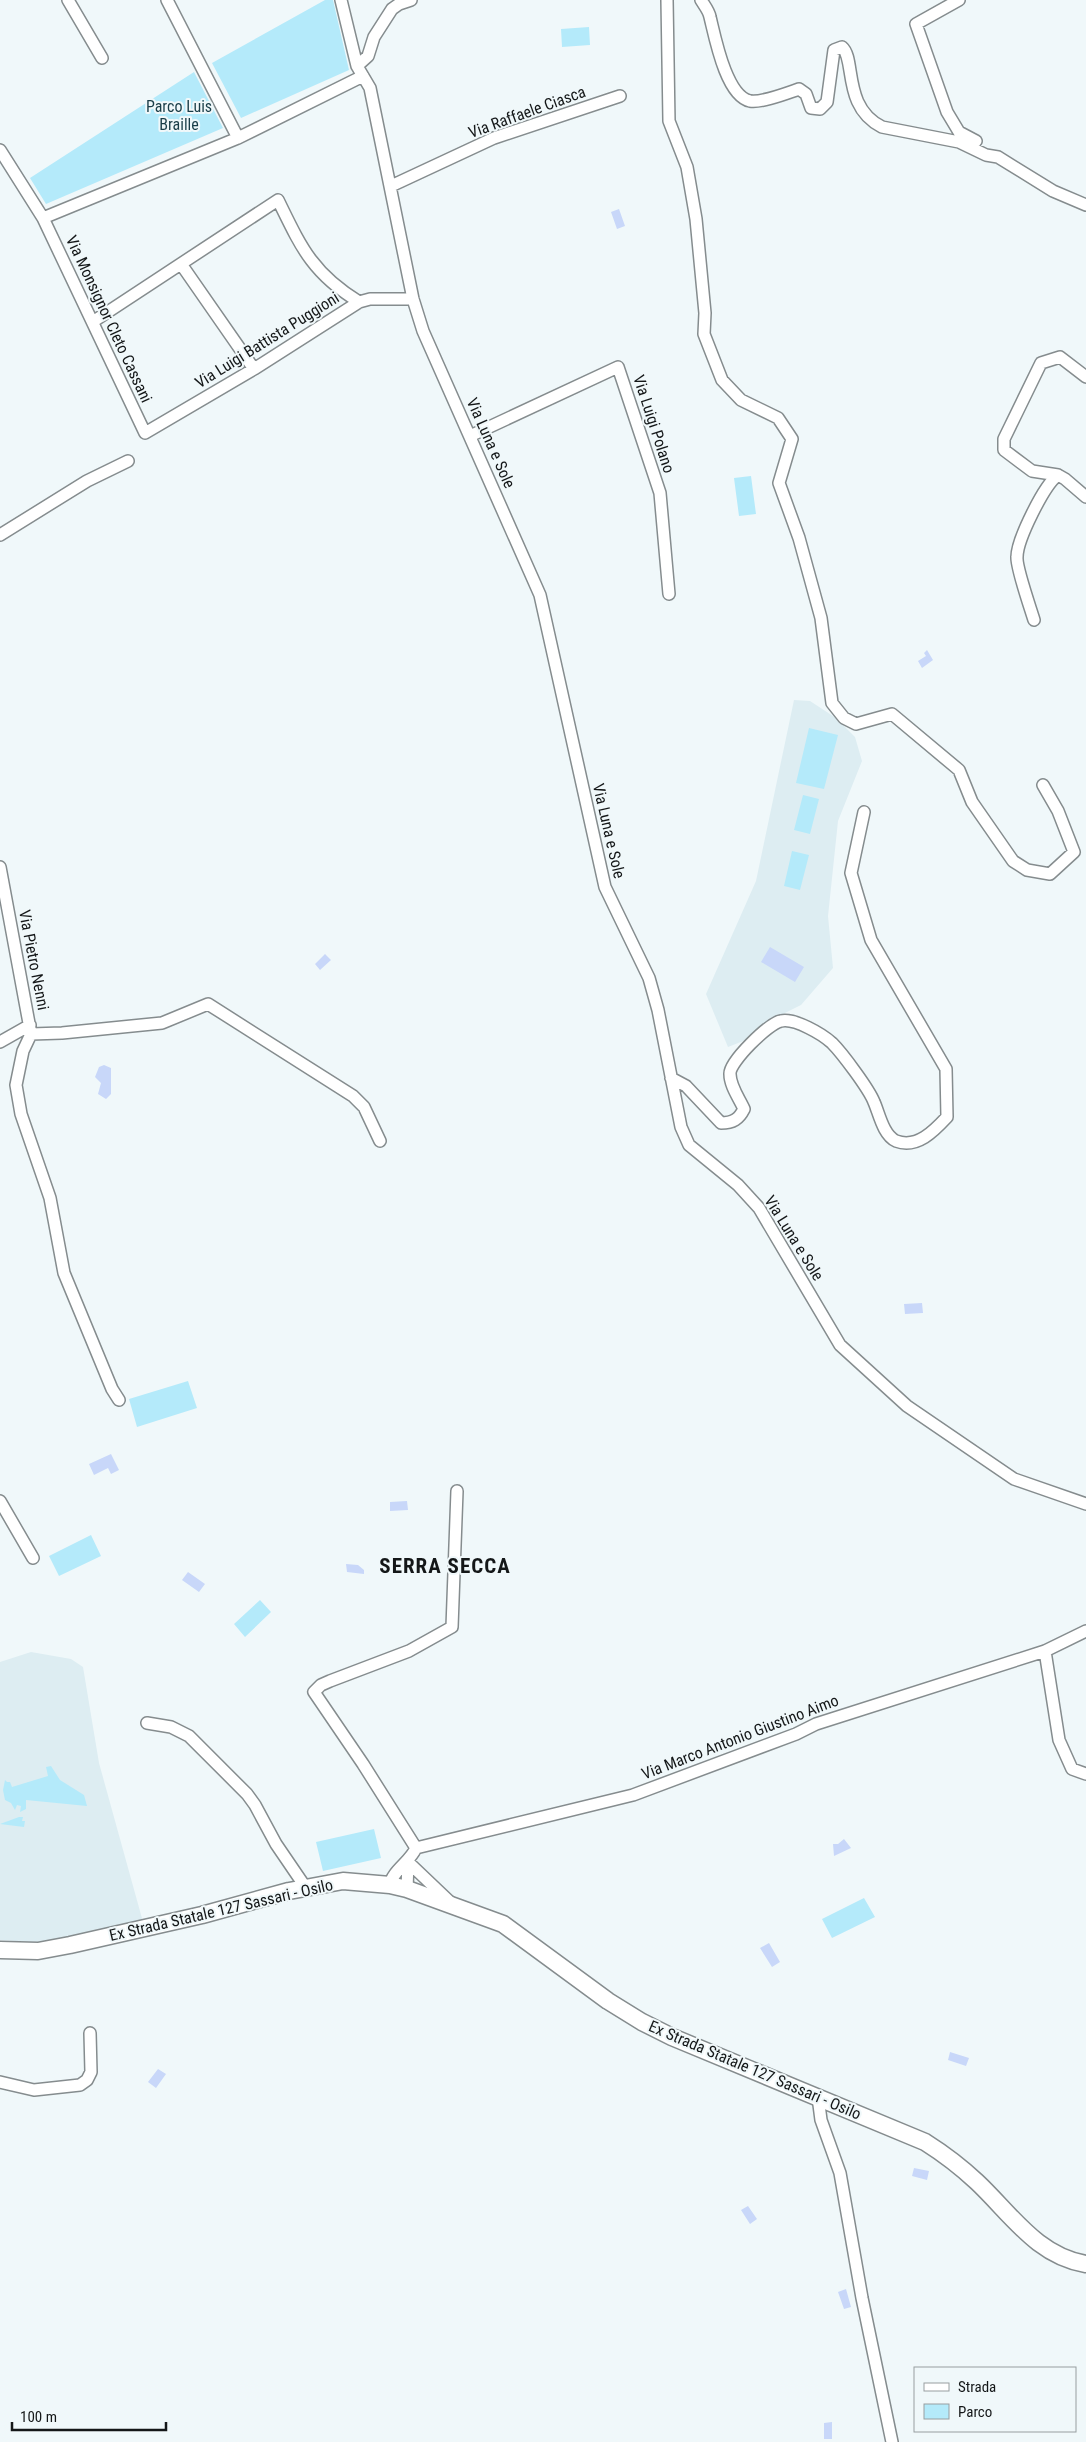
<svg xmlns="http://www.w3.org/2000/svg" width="1086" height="2442" font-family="'Roboto Condensed',sans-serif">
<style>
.built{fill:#ddedf2}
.green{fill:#b4eafa}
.water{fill:#c8d7f9}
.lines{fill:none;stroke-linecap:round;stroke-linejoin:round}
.minor-casing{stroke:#858c8e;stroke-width:14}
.secondary-casing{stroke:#858c8e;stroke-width:19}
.minor{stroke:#fff;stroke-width:11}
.secondary{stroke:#fff;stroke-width:16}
.labels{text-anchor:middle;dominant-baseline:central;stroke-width:4;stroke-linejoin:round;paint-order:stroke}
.park-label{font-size:16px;fill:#193d48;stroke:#f0f8fa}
.street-label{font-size:16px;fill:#141718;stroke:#f0f8fa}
.district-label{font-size:21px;font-weight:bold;letter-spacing:1px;fill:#141718;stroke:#f0f8fa}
</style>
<rect width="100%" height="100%" fill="#f0f8fa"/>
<path class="built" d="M794 700 810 701 836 718 855 737 862 761 838 821 828 916 833 968 801 1005 783 1014 769 1028 751 1038 728 1047 706 994 756 881Z
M31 1652 71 1659 83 1667 99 1763 143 1922 43 1943 0 1940V1662Z"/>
<path class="green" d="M325 0H333L349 70 241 118 212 63Z
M589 27 590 45 562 47 561 29Z
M194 72 223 128 46 204 30 178Z
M751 476 756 514 739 516 734 478Z
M809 728 838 735 824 789 796 783Z
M803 795 819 799 810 834 794 830Z
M792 851 809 855 800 890 784 886Z
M188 1381 197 1408 137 1427 129 1399Z
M91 1535 101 1556 59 1576 49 1556Z
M260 1600 271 1612 245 1637 234 1624Z
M51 1766 60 1780 84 1795 87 1806 26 1800V1809L20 1812 21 1806 17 1805 15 1810 11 1803 5 1800 3 1790 5 1780 7 1782H10L12 1787 48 1776 46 1767Z
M19 1817H23L22 1821H25L24 1827 0 1824Z
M374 1829 381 1858 323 1871 316 1842Z
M864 1898 875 1917 832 1938 822 1919Z"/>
<path class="water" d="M619 209 625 226 617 229 611 212Z
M927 650 933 660 922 668 918 661 926 656 924 653Z
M770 947 804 967 795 982 761 962Z
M325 954 331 960 320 970 315 964Z
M104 1065 111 1068V1094L106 1099 98 1094 101 1083 95 1077 99 1067Z
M922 1303 923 1313 905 1314 904 1304Z
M111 1454 119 1470 111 1474 108 1468 94 1475 89 1464Z
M407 1501 408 1510 390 1511V1502Z
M346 1564 358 1565 364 1570V1574L347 1572Z
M188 1572 205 1584 199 1592 182 1580Z
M844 1839 851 1848 834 1856 833 1844H838Z
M769 1943 780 1962 772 1967 760 1948Z
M950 2052 969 2058 966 2066 948 2060Z
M158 2069 166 2074 156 2088 148 2082Z
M914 2168 929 2171 927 2180 912 2176Z
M748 2206 757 2219 750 2224 741 2210Z
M846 2289 851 2307 844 2309 838 2292Z
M832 2422V2439H824V2423Z"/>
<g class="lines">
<g class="minor-casing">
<path id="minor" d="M68 0 102 58
M167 0 238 138
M341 0 357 66 370 88 413 299 423 331 540 595 605 887 649 978 658 1010 681 1127 689 1145 738 1185 759 1208 840 1345 907 1406 1014 1479 1086 1504
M667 0 669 121 687 167 696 219 705 313 704 334 722 380 741 400 778 418 792 439 779 483 799 538 821 618 832 703 844 718 856 724 892 714 959 770 972 802 1013 861 1027 870 1050 874 1074 852 1058 811 1043 785
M701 0C704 5 709 11 710 17 715 37 726 96 750 101 762 103 787 93 799 89L806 94 811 108 820 109 827 102 834 50 842 47C856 59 842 107 882 127L959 142 986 155 998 157 1053 191 1086 205
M959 0 916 24 947 112 959 132 976 141
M357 66 368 56 374 37 392 9 399 4 411 0
M0 150 43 218 145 433 254 369 359 302 370 299H413
M391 186 494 138 620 96
M43 218 238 138 363 76
M181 264 254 369
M94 321 278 200C301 247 312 273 359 302
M1086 377 1060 357 1041 363 1004 439V450L1032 471 1058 475 1065 479 1086 497
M470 436 618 367 660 493 669 594
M0 535 87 481 128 461
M1034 620C1030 607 1016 567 1017 557 1017 540 1044 485 1058 475
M0 867 31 1034 62 1033 162 1023 208 1004 353 1096 364 1107 380 1141
M31 1034 23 1051 16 1085 21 1114 50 1198 64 1273 112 1389 119 1400
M0 1042 30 1025
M671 1078 686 1086 721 1123C733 1123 739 1119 744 1109 739 1098 730 1086 730 1074 729 1062 769 1023 781 1021 795 1018 822 1034 832 1043 842 1053 869 1089 874 1102 879 1113 883 1135 896 1141 917 1149 934 1131 947 1117L946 1069 871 940 851 873 864 812
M0 1501 33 1558
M1045 1651 1059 1740 1072 1769 1086 1774
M147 1723 171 1727 189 1736 247 1794 255 1805 276 1844 306 1888
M416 1848 363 1764 314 1692 321 1685 330 1681 409 1651 452 1627 457 1491
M408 1862 450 1902
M390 1885C392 1871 410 1862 416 1848L633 1795 796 1734 816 1724 1045 1651 1086 1631
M407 1889 408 1862
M0 2082 34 2090 80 2085 87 2080 91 2072 90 2033
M818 2097 821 2120 840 2173 862 2298 892 2442"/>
</g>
<g class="secondary-casing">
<path id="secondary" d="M0 1950 38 1951 70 1945 202 1915 289 1891 343 1881 390 1885 407 1889 503 1924 608 2001 642 2022 672 2037 925 2142C944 2154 961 2167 977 2182 1011 2214 1037 2256 1086 2264"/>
</g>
<use href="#minor" class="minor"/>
<use href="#secondary" class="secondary"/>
</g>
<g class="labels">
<g class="park-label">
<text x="179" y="106">Parco Luis<tspan x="179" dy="18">Braille</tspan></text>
</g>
<g class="street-label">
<text transform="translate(527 112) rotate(-20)">Via Raffaele Ciasca</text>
<text transform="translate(109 319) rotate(65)">Via Monsignor Cleto Cassani</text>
<text transform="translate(267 340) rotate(-32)">Via Luigi Battista Puggioni</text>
<text transform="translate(654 424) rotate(72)">Via Luigi Polano</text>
<text transform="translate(491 443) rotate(66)">Via Luna e Sole</text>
<text transform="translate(609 831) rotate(77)">Via Luna e Sole</text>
<text transform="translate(34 960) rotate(79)">Via Pietro Nenni</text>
<text transform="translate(794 1238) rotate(58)">Via Luna e Sole</text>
<text transform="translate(740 1737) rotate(-21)">Via Marco Antonio Giustino Aimo</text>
<text transform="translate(221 1910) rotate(-13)">Ex Strada Statale 127 Sassari - Osilo</text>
<text transform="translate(755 2070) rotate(23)">Ex Strada Statale 127 Sassari - Osilo</text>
</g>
<g class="district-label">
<text x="445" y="1566">SERRA SECCA</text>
</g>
</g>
<rect x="914" y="2367" width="162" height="65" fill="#f0f8fa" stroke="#989ea0"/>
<rect x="924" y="2383" width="25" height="8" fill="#ffffff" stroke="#989ea0"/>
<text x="958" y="2392" font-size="15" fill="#141718">Strada</text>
<rect x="924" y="2404" width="25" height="15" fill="#b4eafa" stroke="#989ea0"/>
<text x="958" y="2417" font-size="15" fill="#141718">Parco</text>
<path d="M12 2422v8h154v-8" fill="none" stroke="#141718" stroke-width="2.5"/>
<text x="20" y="2422" font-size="15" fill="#141718" stroke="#f0f8fa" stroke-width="4" paint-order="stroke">100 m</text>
</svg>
